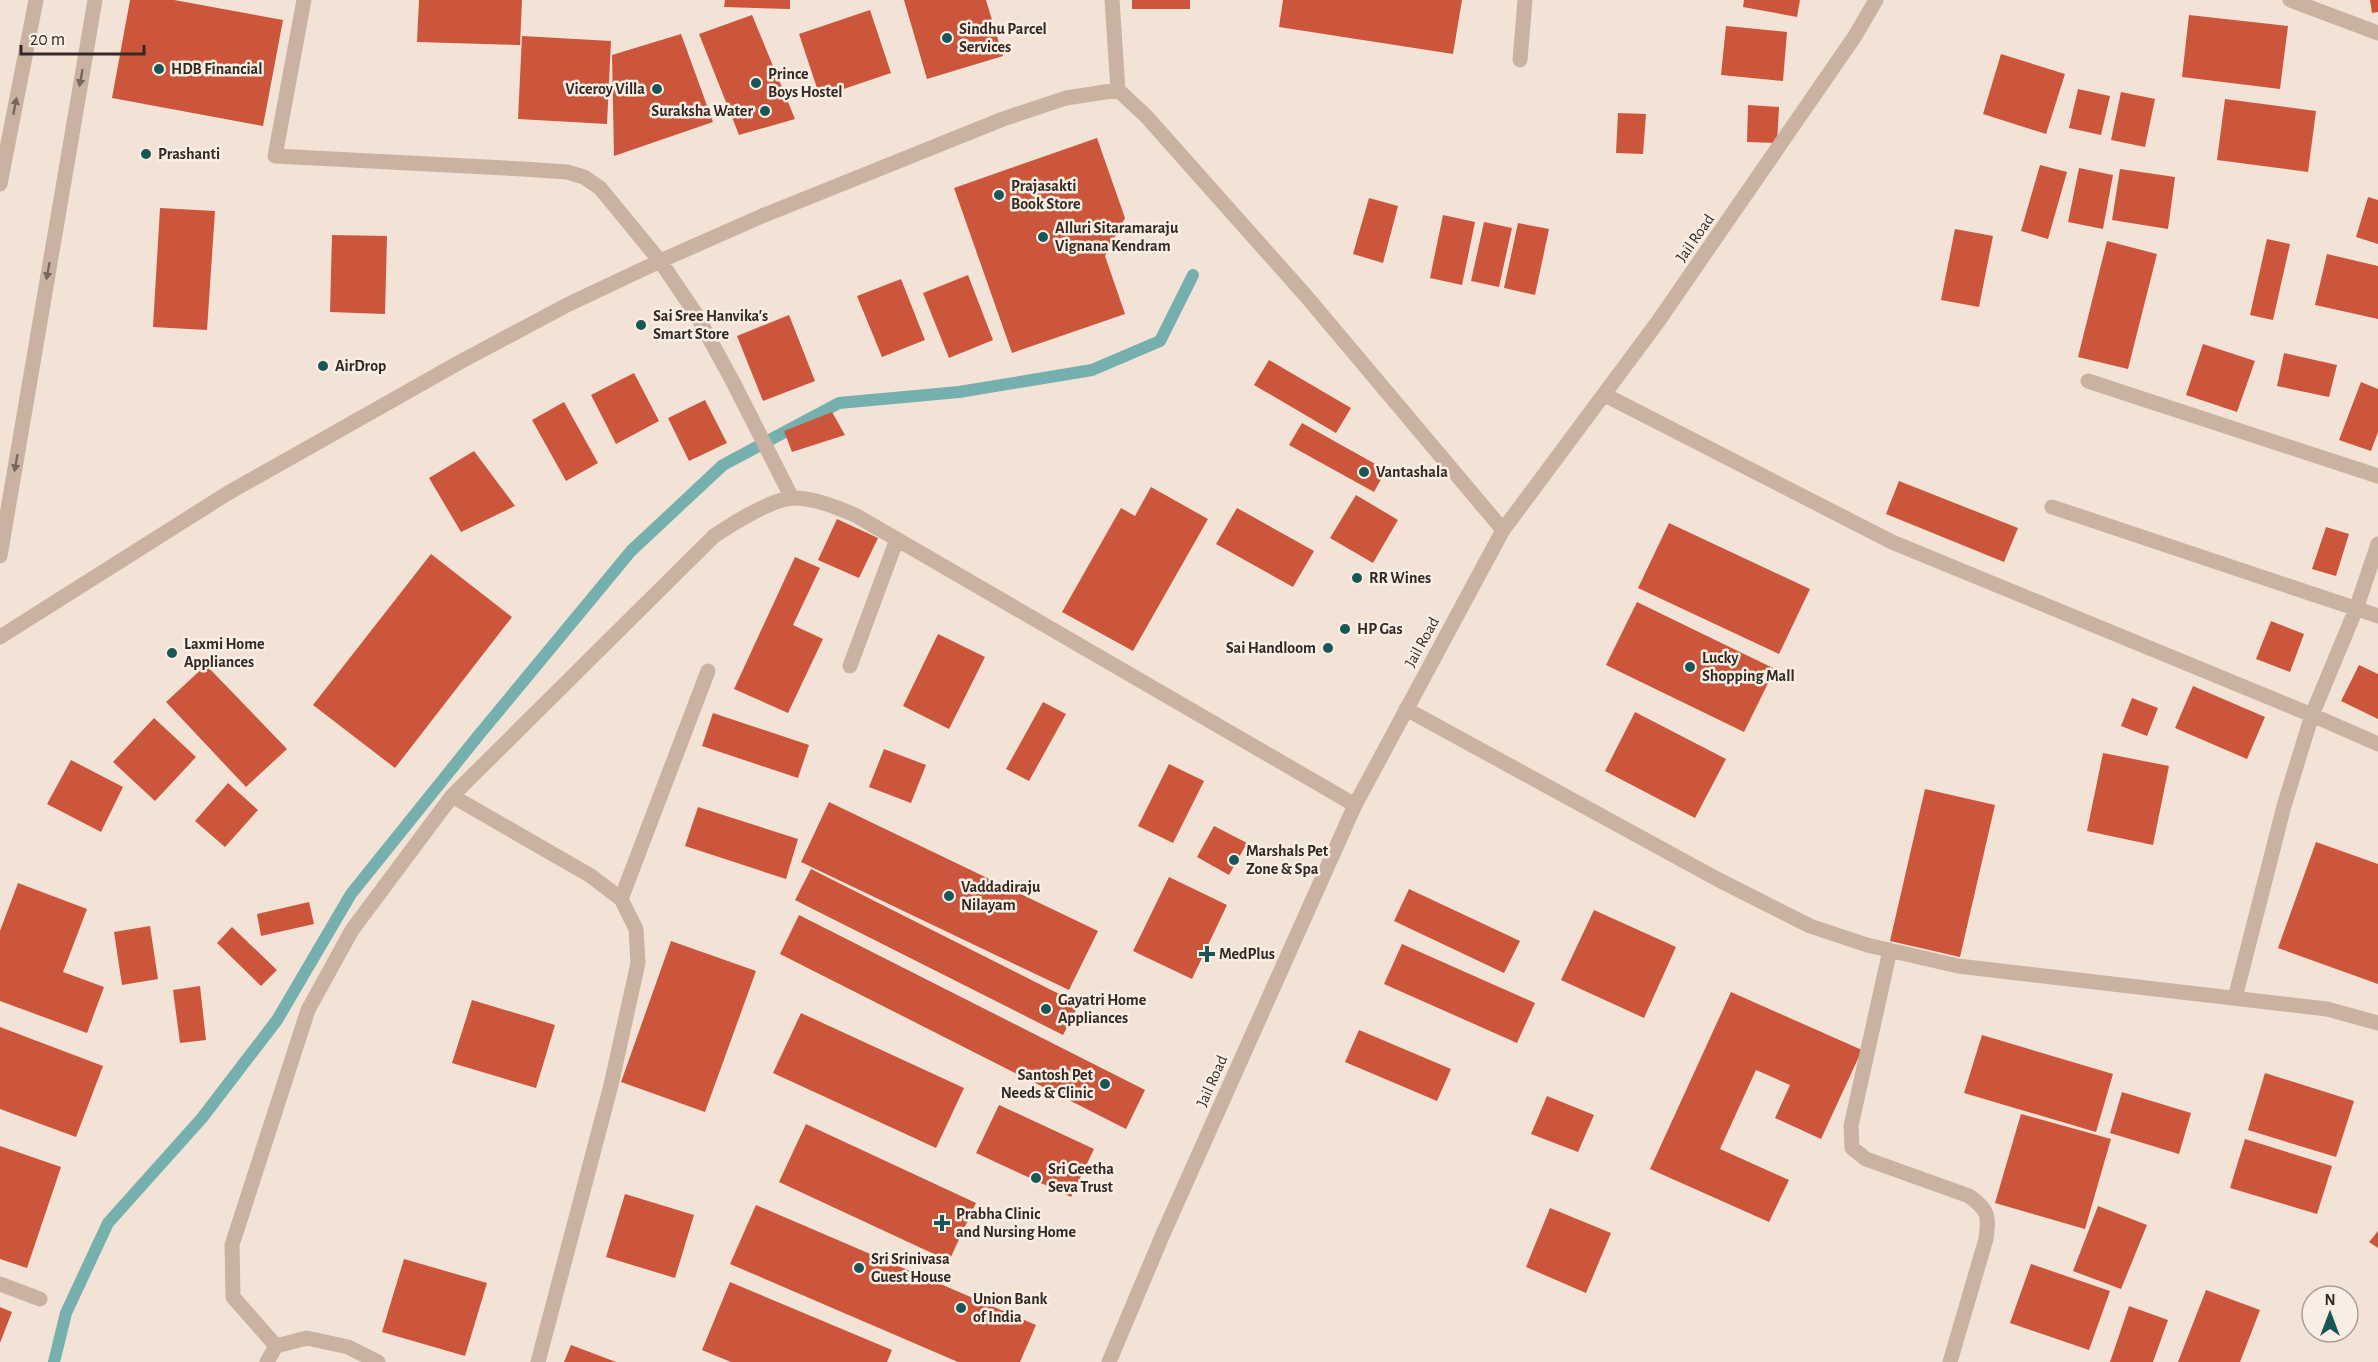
<svg xmlns="http://www.w3.org/2000/svg" width="2378" height="1362" font-family="'Alegreya Sans',sans-serif">
<style>
.lines{fill:none;stroke-linecap:round;stroke-linejoin:round}
.stream{stroke:#75b0af;stroke-width:12}
.building{fill:#cb563b}
.minor{stroke:#cab2a2;stroke-width:15}
.oneway{fill:#78675d}
.poi-dot{fill:#195657;stroke:#f9eee3;stroke-width:2}
.labels{text-anchor:middle;dominant-baseline:central;stroke-width:5;stroke-linejoin:round;paint-order:stroke}
.poi-label{font-size:16px;font-weight:bold;fill:#342925;stroke:#f9eee3;text-anchor:start}
.street-label{font-size:16px;fill:#342925;stroke:#f9eee3}
</style>
<rect width="100%" height="100%" fill="#f2e3d6"/>
<g class="lines">
<path class="stream" d="M54 1362 66 1313 108 1223 202 1118 277 1020 351 894 478 736 631 551 723 465 839 403 959 392 1092 370 1160 341 1193 275"/>
</g>
<path class="building" d="M130 0H174L283 20 263 126 112 98Z
M419 0H522L520 45 417 42Z
M725 0H790V9L724 7Z
M904 0H986L1003 56 927 79Z
M1132 0H1190V9H1132Z
M1283 0H1462L1453 54 1279 27Z
M1744 0H1800L1797 17 1743 7Z
M2370 0H2378V12L2372 13Z
M870 10 891 73 820 97 799 34Z
M752 15 795 119 739 135 699 34Z
M2189 15 2288 26 2280 89 2182 77Z
M1726 26 1787 32 1783 81 1721 75Z
M681 34 713 122 614 156 612 55Z
M522 36 611 41 607 124 518 119Z
M2001 54 2065 74 2046 134 1983 114Z
M2078 89 2110 96 2101 135 2069 128Z
M2121 92 2155 99 2145 147 2111 140Z
M2225 99 2316 111 2308 172 2217 160Z
M1748 105 1779 107 1777 143 1747 142Z
M1618 113 1646 114 1643 154 1616 153Z
M1097 138 1125 218 1105 256 1125 314 1012 353 954 188Z
M2040 165 2067 172 2048 239 2021 231Z
M2079 168 2113 175 2103 229 2068 222Z
M2120 169 2175 177 2168 229 2112 220Z
M2368 197 2378 200V244L2356 237Z
M1369 198 1398 206 1383 263 1353 254Z
M160 208 215 211 207 330 153 327Z
M1443 215 1475 222 1462 285 1430 278Z
M1484 222 1512 228 1499 287 1471 281Z
M1518 223 1549 229 1535 295 1504 288Z
M1955 229 1993 236 1979 307 1941 300Z
M332 235 387 236 385 314 330 312Z
M2267 239 2290 244 2273 320 2250 315Z
M2107 241 2157 254 2128 369 2078 357Z
M2327 254 2378 266V319L2315 305Z
M968 275 993 340 949 358 923 293Z
M901 279 925 340 882 357 857 296Z
M789 315 815 381 763 401 737 336Z
M2203 344 2255 361 2237 412 2186 395Z
M2284 353 2337 365 2329 397 2277 386Z
M1269 360 1351 408 1336 433 1254 385Z
M634 373 659 421 616 444 591 395Z
M2361 382 2378 389V432L2371 451 2339 440Z
M705 400 727 443 689 461 668 418Z
M564 402 598 463 566 481 532 420Z
M832 412 845 435 792 452 784 431Z
M1302 423 1386 470 1374 492 1289 445Z
M474 451 515 506 461 532 429 478Z
M1899 481 2018 528 2004 562 1886 514Z
M1151 487 1208 519 1133 651 1062 612 1121 508 1135 516Z
M1356 495 1398 520 1373 563 1330 538Z
M1237 508 1314 551 1293 587 1216 544Z
M837 519 878 538 859 578 818 560Z
M1669 523 1810 589 1779 654 1638 588Z
M2326 527 2349 534 2336 576 2312 569Z
M431 554 512 617 395 768 313 705Z
M795 557 820 568 793 625 823 639 788 713 734 689Z
M1637 602 1775 669 1744 732 1606 665Z
M2271 621 2304 634 2290 672 2256 659Z
M938 634 985 657 949 729 903 706Z
M206 665 287 749 246 787 166 702Z
M2359 665 2378 674V719L2341 701Z
M2193 686 2265 717 2247 759 2175 728Z
M2132 698 2158 708 2147 736 2121 726Z
M1043 702 1066 714 1029 781 1006 769Z
M1635 712 1726 759 1695 818 1605 771Z
M713 713 809 745 798 778 702 746Z
M154 718 196 757 155 801 113 762Z
M884 749 926 765 911 803 869 787Z
M2103 753 2169 766 2153 845 2087 831Z
M71 760 123 787 101 832 47 804Z
M1169 764 1204 781 1173 843 1138 826Z
M228 783 258 810 225 847 195 821Z
M1925 789 1995 805 1960 957 1890 941Z
M829 802 1098 931 1069 990 801 862Z
M698 807 798 839 786 879 685 846Z
M1214 826 1247 843 1229 875 1197 857Z
M2316 842 2378 864V984L2278 948Z
M811 869 1079 1004 1063 1035 795 900Z
M1169 877 1227 905 1192 979 1133 951Z
M18 883 87 909 63 972 104 987 87 1033 0 1001V931Z
M1409 889 1520 941 1504 973 1394 921Z
M309 902 314 924 261 936 257 914Z
M1594 910 1676 947 1644 1018 1561 980Z
M799 915 1145 1090 1126 1129 780 954Z
M150 926 158 979 122 985 114 932Z
M232 927 277 970 261 986 217 943Z
M671 941 756 971 705 1112 621 1082Z
M1402 944 1535 1003 1517 1043 1384 984Z
M200 986 206 1040 180 1043 173 990Z
M1731 992 1862 1050 1821 1139 1775 1118 1790 1085 1756 1070 1720 1149 1789 1180 1769 1222 1650 1169Z
M472 1000 555 1025 536 1088 452 1063Z
M801 1013 964 1088 936 1148 773 1073Z
M0 1027 103 1066 76 1137 0 1109Z
M1359 1030 1451 1069 1437 1101 1345 1062Z
M1982 1035 2113 1074 2096 1132 1964 1093Z
M2265 1073 2354 1101 2336 1157 2248 1130Z
M2122 1092 2191 1113 2179 1154 2110 1133Z
M1547 1096 1594 1115 1578 1152 1531 1134Z
M999 1105 1094 1149 1071 1197 976 1153Z
M2021 1114 2111 1139 2085 1229 1995 1203Z
M806 1124 976 1203 949 1261 779 1182Z
M2245 1139 2332 1166 2317 1214 2230 1188Z
M0 1146 61 1167 27 1268 0 1259Z
M625 1194 694 1215 675 1278 606 1257Z
M756 1205 1036 1325 1020 1362H958L730 1264Z
M2098 1206 2147 1225 2121 1289 2073 1271Z
M1550 1208 1611 1233 1586 1293 1526 1267Z
M2378 1231V1248L2369 1242Z
M404 1259 487 1283 465 1356 382 1332Z
M2031 1264 2110 1291 2089 1350 2010 1323Z
M730 1282 892 1350 887 1362H731L702 1350Z
M2206 1290 2260 1310 2240 1362H2178Z
M2129 1306 2168 1320 2153 1362H2110Z
M0 1307 12 1312 0 1343Z
M571 1345 616 1362H564Z"/>
<g class="lines">
<path class="minor" d="M304 0 275 156 523 169 567 172 584 177 600 188 660 261 696 314 733 382 792 498
M1112 0 1118 90
M2290 0 2378 33
M1520 60 1525 0
M0 184 36 0
M2088 381 2378 476
M1605 395 1892 542 2312 715 2378 744
M2052 507 2378 616
M0 556 95 0
M0 637 228 493 460 362 567 305 660 261 762 216 1003 119 1066 98 1118 90 1146 116 1306 296 1503 530
M850 666 897 539
M1406 709 1717 879 1810 926 1867 945 1958 966 2327 1009 2378 1023
M452 796 591 876 621 899 636 929 638 963 611 1085 538 1362
M621 899 708 671
M1890 950 1851 1126 1852 1148 1866 1159 1969 1196C1989 1210 1989 1216 1986 1239L1950 1362
M2235 998 2284 806 2312 715 2356 609 2378 544
M0 1284 40 1299
M276 1346 233 1297 232 1245 308 1010 352 930 452 796 714 536C732 524 772 499 793 498 815 498 836 507 855 515L1355 805
M267 1362 276 1346 307 1338 348 1347 378 1362
M1109 1362 1163 1234 1355 805 1503 530 1657 323 1855 36 1876 0"/>
</g>
<defs><path id="oneway-solid" d="M-6-.8H1V-3.2L6.5 0L1 3.2V.8H-6Z" transform="scale(1.5)"/></defs>
<g class="oneway">
<use href="#oneway-solid" transform="translate(81 78) rotate(100)"/>
<use href="#oneway-solid" transform="translate(15 106) rotate(-79)"/>
<use href="#oneway-solid" transform="translate(48 271) rotate(100)"/>
<use href="#oneway-solid" transform="translate(16 463) rotate(100)"/>
</g>
<g class="poi-dot">
<circle cx="947" cy="38" r="6"/>
<circle cx="159" cy="69" r="6"/>
<circle cx="756" cy="83" r="6"/>
<circle cx="657" cy="89" r="6"/>
<circle cx="765" cy="111" r="6"/>
<circle cx="146" cy="154" r="6"/>
<circle cx="999" cy="195" r="6"/>
<circle cx="1043" cy="237" r="6"/>
<circle cx="641" cy="325" r="6"/>
<circle cx="323" cy="366" r="6"/>
<circle cx="1364" cy="472" r="6"/>
<circle cx="1357" cy="578" r="6"/>
<circle cx="1345" cy="629" r="6"/>
<circle cx="1328" cy="648" r="6"/>
<circle cx="172" cy="653" r="6"/>
<circle cx="1690" cy="667" r="6"/>
<circle cx="1234" cy="860" r="6"/>
<circle cx="949" cy="896" r="6"/>
<path d="M1204 945h6v6h6v6h-6v6h-6v-6h-6v-6h6z"/>
<circle cx="1046" cy="1009" r="6"/>
<circle cx="1105" cy="1084" r="6"/>
<circle cx="1036" cy="1178" r="6"/>
<path d="M939 1214h6v6h6v6h-6v6h-6v-6h-6v-6h6z"/>
<circle cx="859" cy="1268" r="6"/>
<circle cx="961" cy="1308" r="6"/>
</g>
<g class="labels">
<g class="poi-label">
<text x="959" y="29">Sindhu Parcel<tspan x="959" dy="18">Services</tspan></text>
<text x="171" y="69">HDB Financial</text>
<text x="768" y="74">Prince<tspan x="768" dy="18">Boys Hostel</tspan></text>
<text x="645" y="89" text-anchor="end">Viceroy Villa</text>
<text x="753" y="111" text-anchor="end">Suraksha Water</text>
<text x="158" y="154">Prashanti</text>
<text x="1011" y="186">Prajasakti<tspan x="1011" dy="18">Book Store</tspan></text>
<text x="1055" y="228">Alluri Sitaramaraju<tspan x="1055" dy="18">Vignana Kendram</tspan></text>
<text x="653" y="316">Sai Sree Hanvika's<tspan x="653" dy="18">Smart Store</tspan></text>
<text x="335" y="366">AirDrop</text>
<text x="1376" y="472">Vantashala</text>
<text x="1369" y="578">RR Wines</text>
<text x="1357" y="629">HP Gas</text>
<text x="184" y="644">Laxmi Home<tspan x="184" dy="18">Appliances</tspan></text>
<text x="1316" y="648" text-anchor="end">Sai Handloom</text>
<text x="1702" y="658">Lucky<tspan x="1702" dy="18">Shopping Mall</tspan></text>
<text x="1246" y="851">Marshals Pet<tspan x="1246" dy="18">Zone &amp; Spa</tspan></text>
<text x="961" y="887">Vaddadiraju<tspan x="961" dy="18">Nilayam</tspan></text>
<text x="1219" y="954">MedPlus</text>
<text x="1058" y="1000">Gayatri Home<tspan x="1058" dy="18">Appliances</tspan></text>
<text x="1093" y="1075" text-anchor="end">Santosh Pet<tspan x="1093" dy="18">Needs &amp; Clinic</tspan></text>
<text x="1048" y="1169">Sri Geetha<tspan x="1048" dy="18">Seva Trust</tspan></text>
<text x="956" y="1214">Prabha Clinic<tspan x="956" dy="18">and Nursing Home</tspan></text>
<text x="871" y="1259">Sri Srinivasa<tspan x="871" dy="18">Guest House</tspan></text>
<text x="973" y="1299">Union Bank<tspan x="973" dy="18">of India</tspan></text>
</g>
<g class="street-label">
<text transform="translate(1695 238) rotate(-55)">Jail Road</text>
<text transform="translate(1422 642) rotate(-61)">Jail Road</text>
<text transform="translate(1212 1081) rotate(-66)">Jail Road</text>
</g>
</g>
<g transform="translate(2330 1314)"><circle r="28" fill="#f9eee3" stroke="#aa9f97" stroke-width="1.5"/>
<path d="M0-4.5L10 22L0 15L-10 22Z" fill="#195657"/>
<text y="-9" font-size="16" font-weight="bold" text-anchor="middle" fill="#342925">N</text>
</g>
<path d="M21 45v9h123v-9" fill="none" stroke="#342925" stroke-width="3"/>
<text x="30" y="45" font-size="18" fill="#342925" stroke="#f9eee3" stroke-width="4.5" paint-order="stroke">20 m</text>
</svg>
